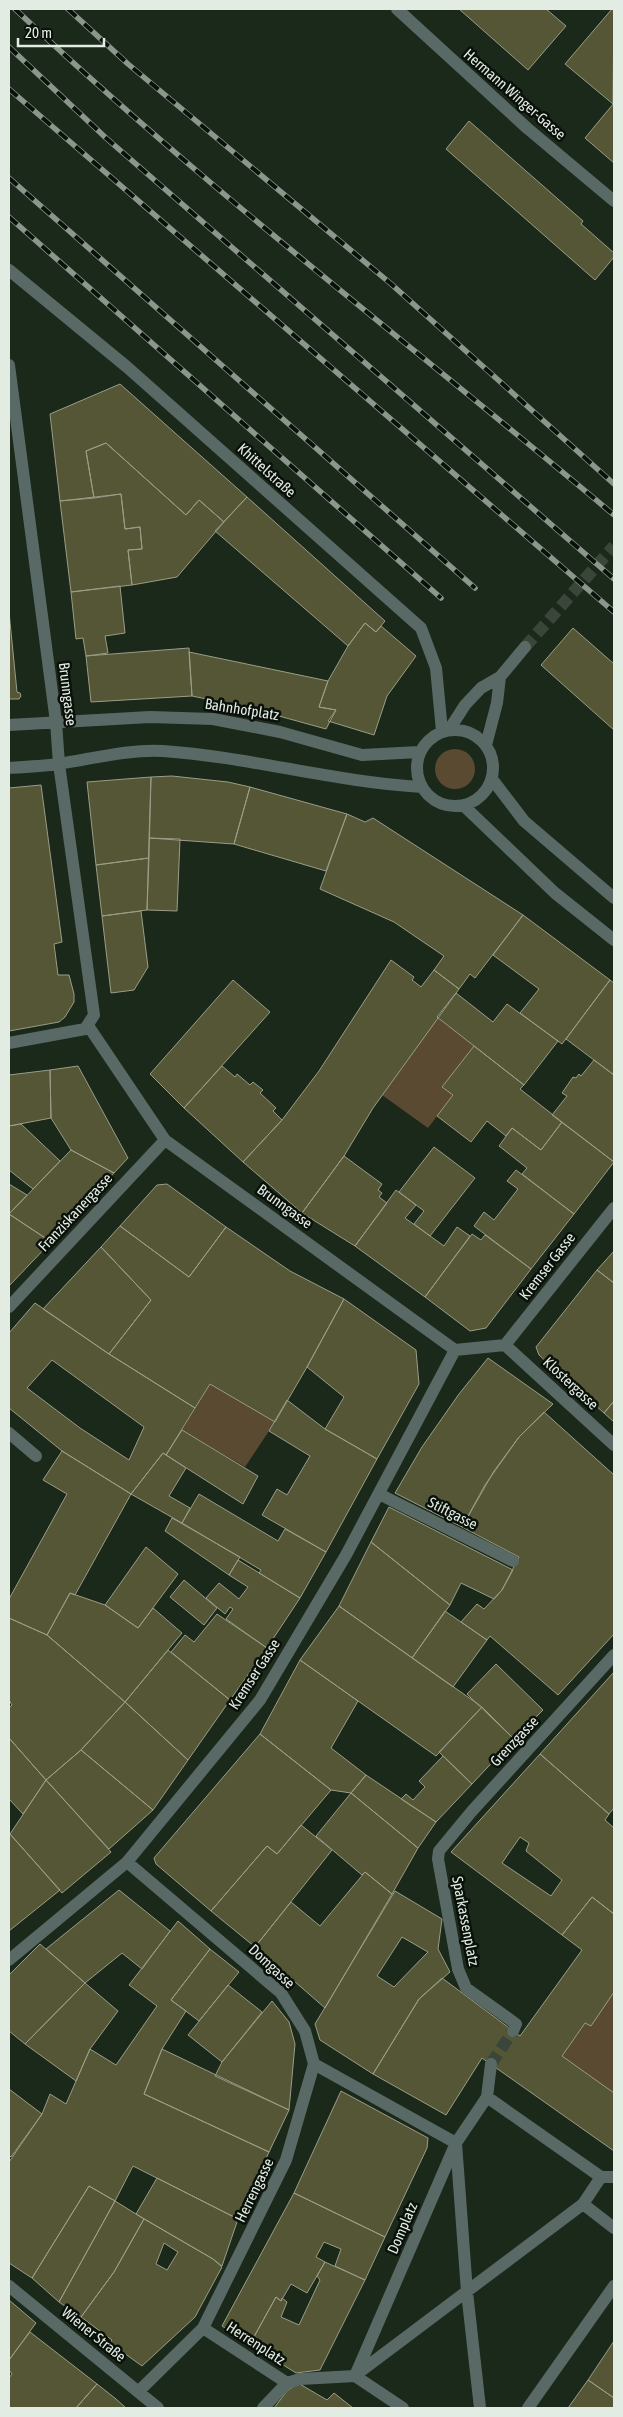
<svg xmlns="http://www.w3.org/2000/svg" width="623" height="2417" font-family="'Asap Condensed',sans-serif">
<style>
.green{fill:#5a4a31}
.building{fill:#545636;stroke:#9b9d87;fill-rule:evenodd}
.lines{fill:none;stroke-linecap:round;stroke-linejoin:round}
.street-tunnel{stroke:#394639;stroke-width:12;stroke-dasharray:12 6;stroke-linecap:butt}
.street{stroke:#596a66;stroke-width:12}
.rail-casing{stroke:#8b978c;stroke-width:5.5}
.rail{stroke:#0a100a;stroke-width:4;stroke-dasharray:11;stroke-linecap:butt}
.labels{text-anchor:middle;dominant-baseline:central;stroke-width:5;stroke-linejoin:round;paint-order:stroke}
.street-label{font-size:15px;fill:#e2ece3;stroke:#0a100a}
</style>
<rect width="100%" height="100%" fill="#1b291b"/>
<path class="green" d="M435 769a20 20 0 1 1 40 0a20 20 0 1 1-40 0Z
M437 1017 474 1046 442 1087 453 1095 428 1128 382 1095Z
M210 1384 275 1422 245 1467 182 1430Z
M614 1992V2093L562 2056 585 2023 591 2025Z"/>
<path class="building" d="M459 9H546L566 26 528 70Z
M612 9H614L613 104 565 64Z
M614 103V163L585 138Z
M469 121 583 221 581 224 614 253V257L595 280 446 149Z
M120 384 247 497 224 522 199 500 186 515 106 443 86 451 94 498 60 501 50 414Z
M106 443 186 515 199 500 224 522 177 577 132 585 128 550 142 549 140 527 125 529 121 494 94 498 86 451Z
M121 494 125 529 140 527 142 549 128 550 132 585 71 592 60 501Z
M247 497 385 621 376 632 365 623 348 646 215 531Z
M120 586 125 633 105 636 108 653 86 656 83 638 76 639 71 592Z
M9 612 17 692 20 693 21 696 19 699H9Z
M365 623 376 632 381 626 416 656 387 696 374 735 328 721 336 710 319 707 328 681 348 646Z
M573 628 614 664V730L541 665Z
M189 648 192 696 91 702 86 656Z
M189 652 328 681 319 707 336 710 326 729 250 708 192 696Z
M172 776 228 782 250 787 234 844 149 838 151 777Z
M151 777 149 858 96 865 87 782Z
M41 785 62 942 54 944 58 975H69L74 994V1002L65 1017 59 1022 9 1031V788Z
M250 787 347 814 326 871 234 844Z
M347 814 365 822 373 818 523 915 475 978 470 974 459 989 434 970 444 956 394 922 320 889Z
M149 838 180 839 177 911 147 910Z
M149 858 147 910 102 916 96 865Z
M141 911 148 967 134 990 111 993 102 916Z
M523 915 610 980 562 1044 520 1013 539 989 493 955Z
M391 960 414 977 412 980 421 987 434 970 459 989 373 1108 344 1156 302 1213 243 1162 282 1120 319 1071Z
M233 980 270 1012 184 1108 150 1074Z
M610 980 614 983V1075L566 1039Z
M456 993 493 1022 507 1004 558 1041 524 1085 437 1017Z
M474 1046 524 1085 520 1089 562 1122 541 1150 512 1128 506 1136 487 1121 471 1142 437 1116 453 1095 442 1087Z
M594 1060 614 1075V1162L552 1115 567 1096 562 1093 573 1077 576 1078 579 1074 581 1076Z
M78 1066 128 1158 114 1173 71 1150 51 1118 50 1070Z
M222 1066 235 1077 237 1074 250 1085 253 1082 263 1090 260 1093 276 1108 273 1111 282 1120 243 1162 184 1108Z
M50 1070 51 1118 9 1126V1075Z
M562 1122 614 1162 574 1214 522 1174 527 1168 499 1146 512 1128 541 1150Z
M21 1124 60 1161 33 1189 9 1170V1126Z
M434 1147 475 1178 430 1236 414 1224 424 1211 399 1192Z
M71 1150 114 1173 50 1241 9 1214Z
M344 1156 382 1184 378 1190 382 1193 379 1197 387 1203 355 1246 302 1213Z
M516 1170 574 1214 531 1269 474 1226 484 1212 494 1220 518 1189 507 1181Z
M9 1184 27 1195 9 1214Z
M167 1184 226 1227 189 1277 120 1226 157 1185Z
M396 1190 416 1205 405 1218 444 1246 457 1227 470 1236 425 1297 355 1246Z
M9 1214 51 1242 9 1286Z
M120 1226 189 1277 226 1227 290 1271 344 1299 307 1367 275 1422 210 1384 195 1408 109 1354 151 1300 101 1247Z
M472 1234 481 1240 485 1235 531 1269 486 1328 470 1331 425 1297Z
M101 1247 151 1300 109 1354 43 1309Z
M614 1251V1283L597 1270Z
M597 1270 614 1283V1401L604 1413 539 1355 536 1347Z
M344 1299 416 1350 419 1384 377 1459 325 1429 344 1397 307 1367Z
M35 1303 109 1354 195 1408 166 1455 163 1453 131 1494 62 1451 9 1408V1333ZM52 1360 144 1427 129 1460 80 1428 27 1388Z
M488 1358 553 1404 519 1437 485 1485 462 1527 395 1493 422 1447 459 1394Z
M287 1400 325 1429 377 1459 326 1552 262 1515 277 1489 287 1495 310 1456 269 1431Z
M614 1401V1422L604 1413Z
M544 1412 614 1475V1634L558 1695 490 1636 487 1640 461 1622 477 1604 484 1609 502 1590 519 1557 462 1527 494 1471 519 1437Z
M182 1430 258 1476 243 1504 166 1455Z
M62 1451 131 1494 75 1595 70 1593 47 1635 9 1618V1599L67 1494 43 1480Z
M163 1453 186 1468 169 1496 190 1508 182 1523 131 1494Z
M199 1494 278 1541 285 1529 326 1552 300 1598 259 1573 261 1570 182 1523Z
M389 1507 513 1570 502 1590 494 1599 461 1583 450 1605 371 1542Z
M172 1518 240 1557 229 1575 165 1531Z
M371 1542 450 1605 412 1658 339 1606Z
M146 1547 178 1574 138 1628 105 1605Z
M238 1560 300 1598 267 1648 226 1619 233 1609 230 1607 225 1614 206 1598 219 1583 239 1599 248 1587 229 1575Z
M184 1580 217 1608 204 1625 170 1597Z
M70 1593 105 1605 138 1628 153 1608 182 1633 125 1702 47 1635Z
M339 1606 482 1707 436 1756 300 1660Z
M445 1611 487 1640 453 1687 412 1658Z
M217 1614 267 1648 230 1700 171 1652 185 1635 194 1642Z
M9 1618 47 1635 125 1702 81 1750 46 1780 9 1738V1708L12 1705 9 1700Z
M168 1650 230 1700 188 1760 125 1702Z
M300 1660 358 1701 331 1748 366 1775 351 1793 331 1790 260 1734Z
M496 1664 543 1710 514 1739 467 1694Z
M614 1672V1808L609 1814 540 1754Z
M125 1702 188 1760 153 1810 81 1750Z
M482 1707 514 1739 472 1784 439 1752Z
M260 1734 331 1790 277 1854 267 1846 211 1911 156 1864 154 1858Z
M9 1738 46 1780 23 1814 9 1799Z
M81 1750 153 1810 109 1849 46 1780Z
M540 1754 609 1814 605 1820 614 1828V1914L592 1897 562 1935 451 1852ZM520 1837 529 1843 526 1851 562 1880 551 1896 502 1863Z
M443 1756 472 1784 436 1822 401 1799 406 1794 413 1800 425 1787 419 1781Z
M366 1775 436 1822 418 1848 351 1793Z
M46 1780 111 1852 62 1893 10 1834Z
M351 1793 418 1848 392 1894 365 1872 362 1875 316 1836Z
M301 1825 332 1850 255 1947 211 1911 267 1846 277 1854Z
M9 1833 60 1890 9 1931Z
M365 1872 392 1894 325 2008 255 1947 291 1902 320 1926Z
M119 1890 170 1931 142 1969 122 1953 85 1983 46 1949Z
M395 1891 442 1919 438 1949 450 1972 419 1999 373 2074 320 2040 315 2024ZM402 1937 428 1952 394 1987 377 1976Z
M592 1897 614 1914V1992L591 2026 585 2023 562 2056 614 2093V2151L482 2058 446 2115 373 2074 419 1999 442 1978 520 2036 582 1950 562 1935Z
M178 1921 210 1949 171 2000 186 2011 162 2049 144 2094 269 2152 238 2219 133 2166 115 2201 89 2186 32 2278 9 2263V2162L42 2114 50 2094 66 2104 90 2049 116 2065 157 2006 129 1985Z
M40 1944 85 1983 25 2044 9 2031V1975Z
M210 1949 239 1972 199 2021 171 2000Z
M85 1983 118 2011 90 2049 76 2081 25 2044Z
M228 1985 262 2012 222 2062 188 2035Z
M272 2001 289 2022 295 2044 289 2110 215 2076 222 2062Z
M162 2049 289 2110 269 2152 144 2094Z
M9 2089 42 2114 11 2157 9 2155Z
M341 2091 428 2138 427 2148 385 2237 294 2193Z
M157 2178 238 2219 222 2266 213 2259 136 2214Z
M89 2186 115 2201 59 2302 32 2278Z
M294 2193 385 2237 365 2280 335 2266 341 2249 324 2242 316 2257 325 2262 307 2293 291 2284 281 2301 276 2297 250 2344 222 2326Z
M115 2201 144 2219 114 2272 81 2317 59 2302Z
M144 2219 213 2259 222 2267 195 2317 142 2366 110 2343 112 2340 81 2317 114 2272ZM164 2243 178 2252 167 2270 156 2264Z
M325 2262 365 2280 320 2370 296 2373 250 2344 276 2297 281 2301 282 2298 287 2302 281 2317 299 2325 320 2280 317 2276Z
M9 2300 36 2323 9 2360Z
M30 2332 97 2384 76 2408H9V2378L12 2374 9 2370V2360Z
M614 2341V2398L588 2380Z
M588 2380 614 2398V2408H568Z
M298 2383 327 2400 334 2393 353 2408H274L287 2391Z
M97 2384 116 2399 126 2408H76Z"/>
<g class="lines">
<path class="street-tunnel" d="M525 647 614 546
M491 2064 513 2031"/>
<path class="street" d="M397 9 527 128 614 201
M9 270 127 367 421 628 436 668 442 731
M9 365 56 722 59 764 94 1015 85 1029 9 1043
M9 725 150 717 213 719 280 732 362 755 419 752
M417 768a38 38 0 1 1 76 0a38 38 0 1 1-76 0Z
M449 730 465 705 481 688 500 677 525 647
M486 745 497 703 500 677
M9 768C25 767 42 766 58 764 92 759 128 749 163 751 250 757 334 782 422 787
M492 779 524 821 614 898
M464 806 555 893 614 940
M89 1027 165 1140 455 1350 505 1345
M9 1307 165 1140
M505 1345 614 1208
M505 1345 614 1445
M9 1433 36 1456
M379 1494 513 1561
M127 1862 281 1993 305 2031 314 2064 456 2143 467 2292 480 2408
M9 1960 127 1862 260 1700 346 1555 455 1350
M513 2031 516 2024 466 1988 458 1969 438 1859 439 1851 472 1811 614 1655
M487 2097 601 2177H614
M601 2177 583 2204 614 2228
M9 2286 158 2408
M357 2374 583 2204
M355 2376 456 2143 487 2097 491 2064
M287 2383 203 2328 286 2160 314 2064
M139 2391 203 2328
M263 2408 287 2383 300 2379 355 2376 403 2408
M528 2408 614 2286"/>
<g class="rail-casing">
<path id="rail" d="M15 9C205 188 414 347 614 515
M68 9 128 64 390 283 614 484
M9 47 106 138 614 579
M9 89 614 612
M9 178 475 588
M9 217 441 598"/>
</g>
<use href="#rail" class="rail"/>
</g>
<g class="labels">
<g class="street-label">
<text transform="translate(515 94) rotate(41)">Hermann Winger-Gasse</text>
<text transform="translate(267 470) rotate(42)">Khittelstraße</text>
<text transform="translate(68 694) rotate(83)">Brunngasse</text>
<text transform="translate(242 709) rotate(9)">Bahnhofplatz</text>
<text transform="translate(285 1206) rotate(36)">Brunngasse</text>
<text transform="translate(75 1212) rotate(-47)">Franziskanergasse</text>
<text transform="translate(547 1266) rotate(-52)">Kremser Gasse</text>
<text transform="translate(571 1383) rotate(43)">Klostergasse</text>
<text transform="translate(453 1513) rotate(27)">Stiftgasse</text>
<text transform="translate(254 1674) rotate(-57)">Kremser Gasse</text>
<text transform="translate(514 1741) rotate(-47)">Grenzgasse</text>
<text transform="translate(466 1921) rotate(79)">Sparkassenplatz</text>
<text transform="translate(272 1966) rotate(43)">Domgasse</text>
<text transform="translate(254 2190) rotate(-64)">Herrengasse</text>
<text transform="translate(402 2228) rotate(-67)">Domplatz</text>
<text transform="translate(94 2334) rotate(39)">Wiener Straße</text>
<text transform="translate(256 2343) rotate(33)">Herrenplatz</text>
</g>
</g>
<rect width="623" height="2417" fill="none" stroke="#e2ece3" stroke-width="20"/>
<path d="M18 38v8h86v-8" fill="none" stroke="#e2ece3" stroke-width="2.5"/>
<text x="25" y="38" font-size="15" fill="#e2ece3" stroke="#0a100a" stroke-width="4" paint-order="stroke">20 m</text>
</svg>
